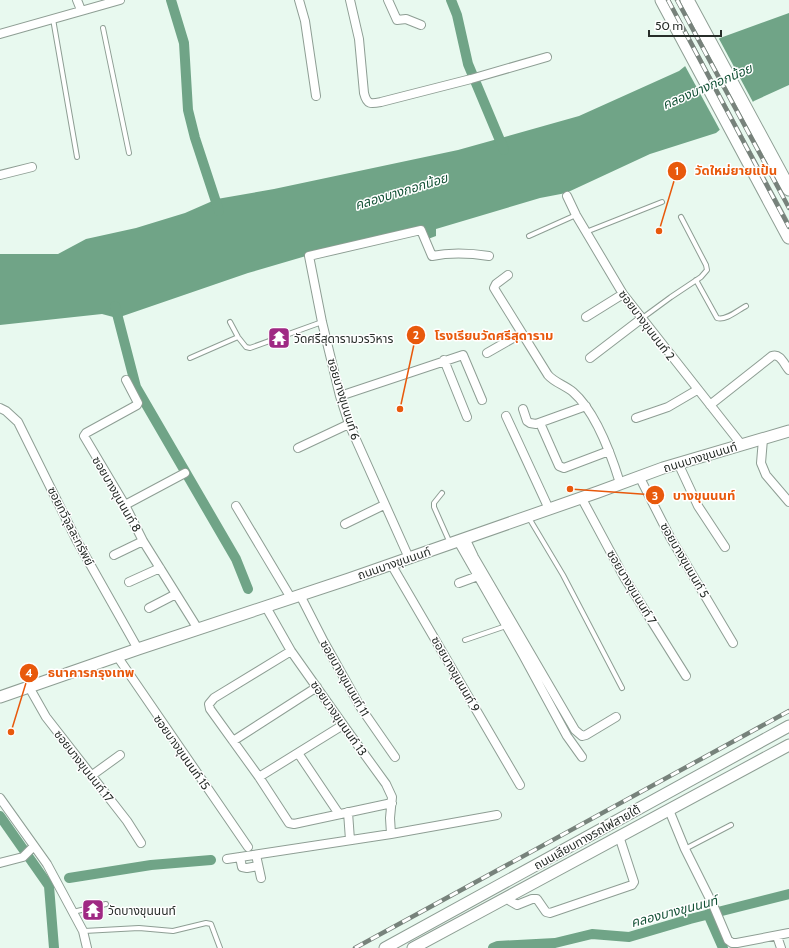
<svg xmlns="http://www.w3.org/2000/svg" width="789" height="948" font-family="Cabin,'Noto Sans Thai',sans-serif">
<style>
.water{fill:#70a487}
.pier{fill:#e8f9ef}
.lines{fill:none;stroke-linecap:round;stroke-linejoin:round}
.canal{stroke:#70a487;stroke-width:10}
.lane-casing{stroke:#8e9e94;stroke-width:6}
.street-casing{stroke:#8e9e94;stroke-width:10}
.secondary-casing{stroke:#8e9e94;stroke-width:13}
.primary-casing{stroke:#8e9e94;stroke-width:15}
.lane{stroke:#fff;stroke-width:4}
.street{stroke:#fff;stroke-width:8}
.secondary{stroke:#fff;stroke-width:11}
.primary{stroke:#fff;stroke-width:13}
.rail-casing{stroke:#77827b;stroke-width:4.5}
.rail{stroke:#fff;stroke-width:3;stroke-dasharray:9;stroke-linecap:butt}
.labels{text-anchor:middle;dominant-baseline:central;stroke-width:3;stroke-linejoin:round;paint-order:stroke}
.street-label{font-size:12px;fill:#272d29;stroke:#fff}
.poi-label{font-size:12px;fill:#272d29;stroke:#fff;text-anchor:start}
.water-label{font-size:13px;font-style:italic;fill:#135236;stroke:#fff}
.leader{fill:none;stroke:#e8590c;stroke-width:1.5}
.callout-dot{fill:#e8590c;stroke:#fff;stroke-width:1.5}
.mark-label{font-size:12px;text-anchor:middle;font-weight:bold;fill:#fff}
.callout-label{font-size:13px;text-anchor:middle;font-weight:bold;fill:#e8590c;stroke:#fff;stroke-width:3;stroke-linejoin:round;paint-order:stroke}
</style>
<rect width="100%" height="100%" fill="#e8f9ef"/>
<path class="water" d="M789 13V85L754 101 716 133 650 154 566 193 540 198 436 229V236L428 239 423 228 306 256 248 273 117 318 102 314 0 325V254H58L86 239 136 228 185 213 217 199 274 189 458 150 579 116 679 71 720 38Z"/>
<path class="pier" d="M718 37 754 104 721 132 684 64Z"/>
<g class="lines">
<path class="canal" d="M171 0 184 43 188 110 195 138 219 211
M451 0 457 15 468 64 504 150
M115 306 136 387 236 559 248 589
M0 816 49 886 54 948
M69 878 151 865 211 860
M708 914 723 948
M493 948 498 946 555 943 592 934 629 937 690 919 789 894"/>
<g class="lane-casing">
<path id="lane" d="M53 19 77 157
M103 28 129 153
M586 232 662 202
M529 236 576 215
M696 280 717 318C726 321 738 310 746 306
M641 319 671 297 701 277 707 270 706 265 681 217
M230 322 238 337 246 347 250 348 322 322
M190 358 238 337
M442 493 434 503V507L450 543
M529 518 563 575 622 688
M465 640 506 626
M685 849 731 825
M73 912 106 904
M84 931 139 928 173 931 206 923 211 924 220 948"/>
</g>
<g class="street-casing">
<path id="street" d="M77 0 81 10
M299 0 305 21 316 96
M350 0 359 39 364 93C367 105 371 104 381 102L471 79 547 57
M388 0 397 20 406 19 421 25
M0 34 120 0
M0 175 32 167
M567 196 576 215 623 294 741 444
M508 275 496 284 494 288 497 293 548 375C555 383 565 385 573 392 596 412 611 454 620 483
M586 317 623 294
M487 353 522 333
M590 358 641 319
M444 360 467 417
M126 380 138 403 137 405 86 433 84 436 125 505 143 541 198 629
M340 396 463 355 482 400
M710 405 772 356C780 353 784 364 789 370
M0 408 6 411 18 422 77 541 138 649
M523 409 527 421 530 423 536 424 586 406
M506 416 549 509
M636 418 668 407 697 390
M540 423 559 466 564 468 609 451
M763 439 761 463 766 475 789 502
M298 448 349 424
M678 463 698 506 725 547
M639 476 670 537 733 643
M581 497 624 577 686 676
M125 505 185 473
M236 506 291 598
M345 524 384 505
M465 538 474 557 575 730 582 736 586 735 616 717
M458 541 523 655 567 736 582 757
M114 555 143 541
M409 558 349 424 340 396 322 322 309 256 421 230 432 256C452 252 469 253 489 256
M391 564 520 785
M129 582 160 568
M459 583 478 576
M300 595 324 642 361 708 395 757
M266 607 291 651 349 733 386 784 392 797 390 818 391 834
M149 608 176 594
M291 651 214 698 209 704 210 709 259 777 289 823 294 824 392 803
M117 656 248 847
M29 687 46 717 127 821 141 843
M233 741 317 687
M298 753 339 814
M91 776 120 755
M259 777 343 725
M0 798 47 864 83 931 87 948
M669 810 685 849 714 907 728 940 732 943H737L789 933
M348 812 350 840
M256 855 261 878
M240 857 242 867 247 868 258 866
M227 859 391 834 497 815
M0 863 23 857 34 846
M509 896 510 901 517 905 532 899H537L546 912 550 913 632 885 634 882 619 836
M777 936 781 948"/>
</g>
<g class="secondary-casing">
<path id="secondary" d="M0 697 138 649 349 579 598 492 663 468 789 431
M385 948 789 726
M413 948 789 745"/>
</g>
<g class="primary-casing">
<path id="primary" d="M662 0 789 237
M687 0 789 189"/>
</g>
<use href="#lane" class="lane"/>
<use href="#street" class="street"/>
<use href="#secondary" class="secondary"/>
<use href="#primary" class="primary"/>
<g class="rail-casing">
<path id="rail" d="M668 0 789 227
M677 0 789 208
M355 948 789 711"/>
</g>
<use href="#rail" class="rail"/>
</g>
<defs>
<g id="temple-square" transform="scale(1.15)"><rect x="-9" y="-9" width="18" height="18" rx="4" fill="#9f2983" stroke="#fff"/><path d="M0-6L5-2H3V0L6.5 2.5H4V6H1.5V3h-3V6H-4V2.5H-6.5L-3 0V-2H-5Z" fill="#fff"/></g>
</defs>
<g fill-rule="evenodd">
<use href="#temple-square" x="279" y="338"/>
<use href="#temple-square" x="93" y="910"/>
</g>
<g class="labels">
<g class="street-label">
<text transform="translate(647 325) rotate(53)">ซอยบางขุนนนท์ 2</text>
<text transform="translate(344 399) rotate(73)">ซอยบางขุนนนท์ 6</text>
<text transform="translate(700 457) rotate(-17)">ถนนบางขุนนนท์</text>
<text transform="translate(117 494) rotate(60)">ซอยบางขุนนนท์ 8</text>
<text transform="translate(71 526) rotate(63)">ซอยทวีจุลละทรัพย์</text>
<text transform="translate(685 560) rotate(60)">ซอยบางขุนนนท์ 5</text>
<text transform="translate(394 563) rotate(-19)">ถนนบางขุนนนท์</text>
<text transform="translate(632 587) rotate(59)">ซอยบางขุนนนท์ 7</text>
<text transform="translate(456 674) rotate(60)">ซอยบางขุนนนท์ 9</text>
<text transform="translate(345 678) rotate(60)">ซอยบางขุนนนท์ 11</text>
<text transform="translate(339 718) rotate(55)">ซอยบางขุนนนท์ 13</text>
<text transform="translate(182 752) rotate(55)">ซอยบางขุนนนท์ 15</text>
<text transform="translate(84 766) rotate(52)">ซอยบางขุนนนท์ 17</text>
<text transform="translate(587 837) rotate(-29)">ถนนเลียบทางรถไฟสายใต้</text>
</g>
<g class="poi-label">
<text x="294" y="338">วัดศรีสุดารามวรวิหาร</text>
<text x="108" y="910">วัดบางขุนนนท์</text>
</g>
<g class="water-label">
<text transform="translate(707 86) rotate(-23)">คลองบางกอกน้อย</text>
<text transform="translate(401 191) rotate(-17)">คลองบางกอกน้อย</text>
<text transform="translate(674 911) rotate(-15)">คลองบางขุนนนท์</text>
</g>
</g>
<path class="leader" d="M659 231L677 171M400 409L416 335M570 489L655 495M11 732L29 673"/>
<g class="callout-dot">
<circle cx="659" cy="231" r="4"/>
<circle cx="400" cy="409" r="4"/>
<circle cx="570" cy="489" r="4"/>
<circle cx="11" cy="732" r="4"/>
<circle cx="677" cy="171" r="10"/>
<circle cx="416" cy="335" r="10"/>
<circle cx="655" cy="495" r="10"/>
<circle cx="29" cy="673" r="10"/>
</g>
<g class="mark-label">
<text x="677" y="175">1</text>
<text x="416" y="339">2</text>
<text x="655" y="500">3</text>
<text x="29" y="677">4</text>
</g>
<g class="callout-label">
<text x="736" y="175">วัดใหม่ยายแป้น</text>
<text x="494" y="340">โรงเรียนวัดศรีสุดาราม</text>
<text x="704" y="500">บางขุนนนท์</text>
<text x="91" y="677">ธนาคารกรุงเทพ</text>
</g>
<path d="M649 30v6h72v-6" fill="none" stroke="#272d29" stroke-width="2"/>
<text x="655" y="30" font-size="12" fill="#272d29" stroke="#ffffff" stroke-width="3" paint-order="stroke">50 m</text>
</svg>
